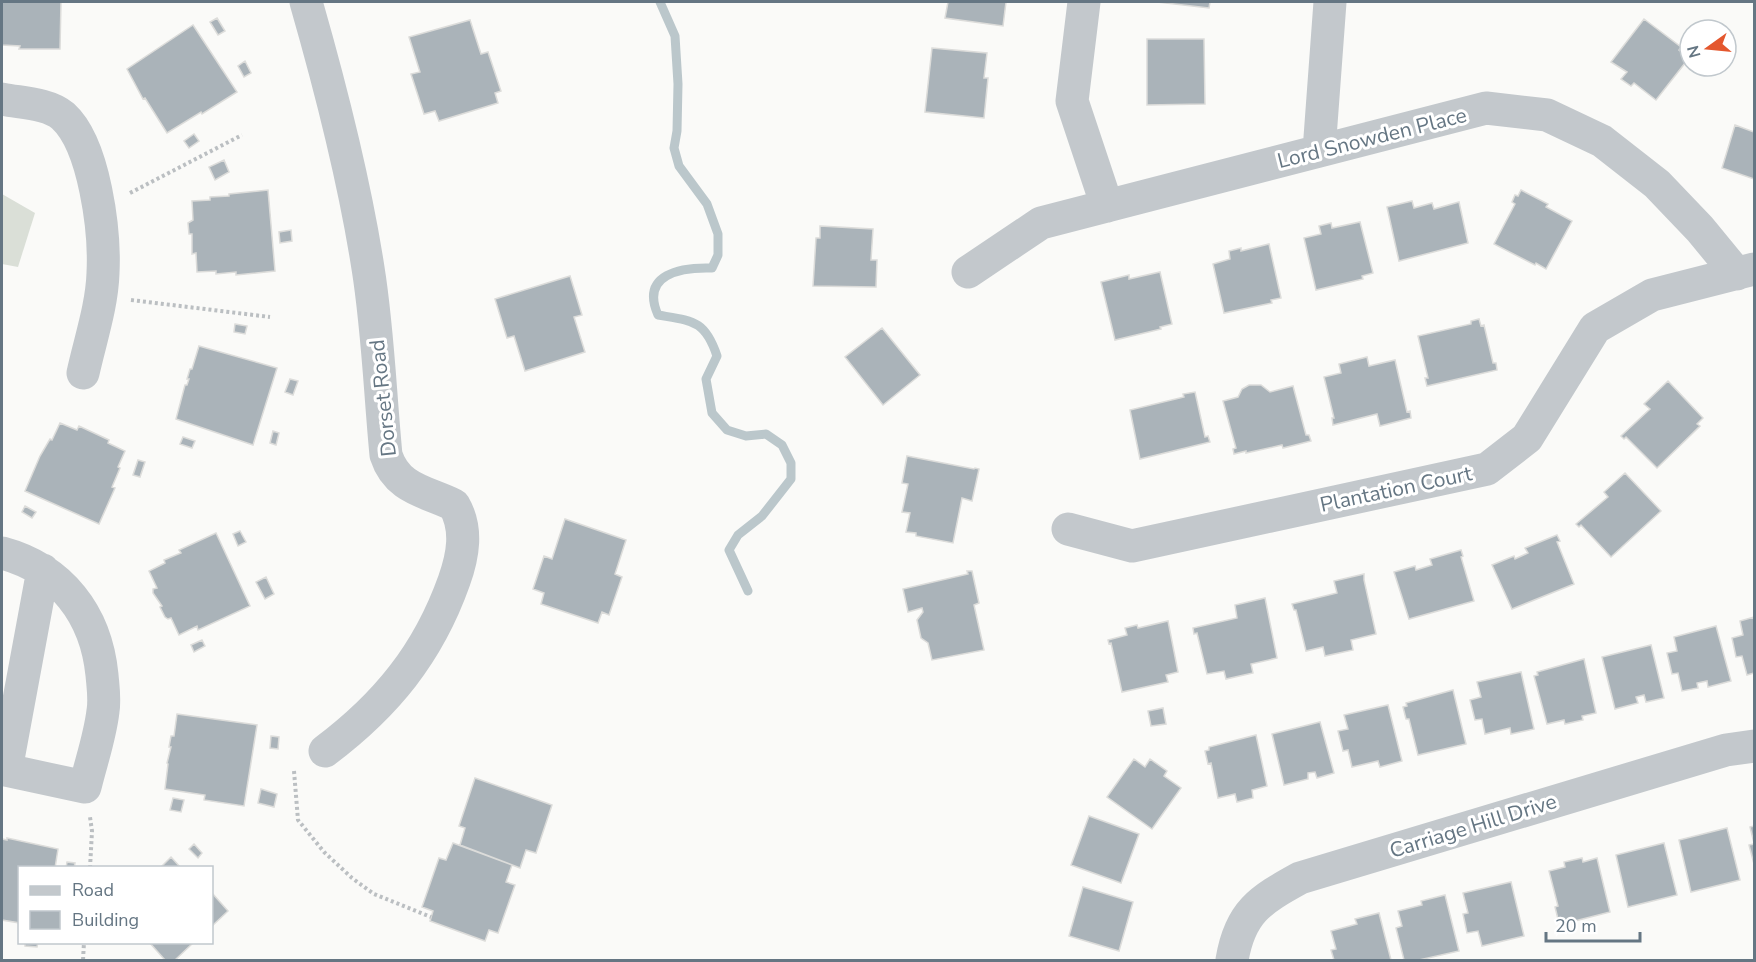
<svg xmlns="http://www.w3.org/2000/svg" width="1756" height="962" font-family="'Nunito Sans',sans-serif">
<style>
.green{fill:#dadfd7}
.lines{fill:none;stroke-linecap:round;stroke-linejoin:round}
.stream{stroke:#bbc7cb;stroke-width:9}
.building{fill:#aab3b9;stroke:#dcdcda;stroke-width:1.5}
.path{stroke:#bbbfc2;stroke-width:4;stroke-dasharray:3 3;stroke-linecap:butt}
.minor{stroke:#c3c8cc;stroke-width:33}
.labels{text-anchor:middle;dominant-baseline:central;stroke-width:6;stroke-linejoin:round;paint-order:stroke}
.street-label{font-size:21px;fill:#657683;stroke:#fff}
</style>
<rect width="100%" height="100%" fill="#fafaf8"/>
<path class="green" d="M2 194 35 213 18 267 2 264Z"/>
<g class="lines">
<path class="stream" d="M660 2 675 36 678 84 677 131 674 148 679 166 707 204 718 234V255L712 268C681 267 640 274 658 315 693 321 705 320 717 356L706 379 712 413 727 430 746 436 766 434 782 445 791 463V479L762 516 738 535 729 550 748 591"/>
</g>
<path class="building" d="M2 2H61L60 49H19L20 46 2 45Z
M948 2H1006L1003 26 945 18Z
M1157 2H1210L1209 8Z
M217 18 225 31 218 35 210 22Z
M1644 19 1681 47 1679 50 1689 58 1656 100 1634 83 1631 86 1621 79 1627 72 1611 62Z
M470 20 481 54 488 52 501 91 495 93 498 103 439 121 435 111 424 114 411 74 420 72 409 37Z
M193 25 237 92 202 114 201 112 167 133 145 98 143 99 127 69Z
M1147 39H1204L1205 104 1147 105Z
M932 48 987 53 984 78H988L984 118 925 112Z
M245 61 251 73 244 77 238 66Z
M1735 125 1754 132V179L1722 168Z
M194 134 199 141 189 148 184 141Z
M224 160 229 172 215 180 209 167Z
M268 190 275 271 236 275V272L216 274V271L197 272 196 253 192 254V234H189L188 223 193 220 192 201 210 200V197L229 196V194Z
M1521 190 1548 204 1546 207 1572 221 1546 269 1536 263 1535 265 1494 244 1515 204 1512 202 1515 195 1518 196Z
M1412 201 1414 208 1432 203 1434 209 1459 202 1468 243 1399 261 1387 207Z
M1360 222 1373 273 1362 276 1363 279 1316 290 1304 238 1321 234 1319 226 1331 223 1332 228Z
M820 226 873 229 871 260H877L876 287 813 286 816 238H820Z
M291 230 292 241 280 243 279 232Z
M1269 244 1281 298 1271 300 1272 303 1224 313 1213 264 1230 259 1229 251 1241 248V251Z
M1160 272 1172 324 1160 327 1161 329 1115 340 1101 282 1129 275V279Z
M570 276 582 315 574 317 585 352 525 371 514 336 507 338 495 299Z
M1479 319 1481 326 1484 325 1493 363H1496L1497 370 1427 386 1425 378H1428L1418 336 1471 324V321Z
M235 324 247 326 245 334 234 332Z
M882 328 920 375 883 405 845 357Z
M199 346 277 368 253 445 176 419 185 385H187L189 379H187L190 369H192Z
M1367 357 1369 366 1395 360 1407 412 1410 411 1411 418 1380 426 1377 414 1333 425 1332 418H1334L1324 377 1341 373 1339 364Z
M290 379 298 381 293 395 285 392Z
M1668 381 1703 418 1697 424 1700 426 1657 468 1626 437 1624 439 1621 436 1650 409 1644 404Z
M1249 385H1261L1270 392 1293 386 1306 435H1309L1311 441 1283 448 1282 445 1246 453V451L1234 454 1233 449 1236 448 1223 401 1238 397 1242 389Z
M1195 392 1205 437 1208 436 1210 442 1140 459 1130 410 1184 397 1183 394Z
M60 423 77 430 79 426 109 440 108 443 125 451 118 467 120 468 112 487 115 488 99 524 25 491 40 456 50 439 52 440Z
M273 431 279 433 276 445 270 443Z
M183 437 195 441 192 448 180 444Z
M907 456 974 469 975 468 979 469 972 501 962 498 953 543 916 536V533L906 532 910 513 902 512 908 484 902 483Z
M138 460 145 462 140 477 133 475Z
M1625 473 1661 511 1611 557 1581 525 1579 527 1576 524 1608 497 1604 492Z
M25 506 36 512 32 518 22 512Z
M565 519 626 540 615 574 622 577 609 615 602 612 598 623 541 604 544 593 533 589 544 556 552 559Z
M240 531 246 542 238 546 233 534Z
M216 533 250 606 198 630 197 626 179 635 171 618 168 619 165 617 160 607 162 606 153 593V589L157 588 149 571 165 563 164 560 181 553 179 550Z
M1557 535 1560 541 1557 542 1574 584 1512 609 1492 565 1514 556 1515 559 1528 553 1525 548Z
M1461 550 1463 556 1461 557 1474 601 1409 619 1394 572 1415 566 1416 570 1432 565 1430 559Z
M967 571H972L979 603 974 605 984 650 932 660 928 643 921 638 917 620 923 612 922 608 908 612 903 589 968 574Z
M1364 574V580L1376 634 1351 640 1353 650 1325 656 1323 647 1306 651 1296 610H1294L1292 604 1337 593 1334 581Z
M266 577 274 594 265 599 256 582Z
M1265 598 1277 658 1251 664 1253 673 1226 679 1224 671 1207 674 1197 633 1194 634 1193 628 1237 618 1235 605Z
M1754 617V673L1747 675 1742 656 1736 657 1732 638 1743 635 1740 621Z
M1168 621 1178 672 1166 675 1168 682 1122 692 1111 643 1109 644 1108 640 1127 635 1125 628 1137 625 1138 628Z
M1716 626 1731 681 1708 687 1707 681 1697 683 1698 688 1682 691 1678 673 1672 674 1667 653 1677 651 1674 637Z
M202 640 205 646 194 652 191 645Z
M1651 645 1664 698 1646 702 1644 695 1636 697 1638 703 1615 709 1602 657Z
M1584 659 1596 713 1582 716 1583 720 1565 724 1564 720 1547 724 1534 676 1538 675 1537 672Z
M1521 672 1534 729 1511 734 1510 728 1485 734 1482 719 1475 720 1470 700 1481 697 1477 682Z
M1453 690 1466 744 1418 755 1409 719H1406L1403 707 1407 706 1406 703Z
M1388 705 1402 761 1380 767 1378 761 1352 767 1348 750 1343 751 1338 731 1348 729 1344 715Z
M1163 708 1166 724 1151 726 1148 711Z
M177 714 257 725 244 806 204 800 205 795 165 789 168 764 167 763 171 747H169L171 736H174Z
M1320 722 1334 773 1317 778 1315 772 1308 773V779L1284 785 1272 734Z
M1256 735 1267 786 1252 790 1253 798 1237 802 1235 794 1218 798 1211 763 1208 764 1205 751 1209 750V747Z
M271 736 279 737 278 749 270 748Z
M1134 759 1145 767 1150 759 1167 771 1164 776 1181 788 1152 829 1107 797Z
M475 778 552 805 536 853 526 850 520 868 460 845 465 828 459 826Z
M261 789 277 794 274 807 258 803Z
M173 798 184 800 181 812 170 810Z
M1089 816 1139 834 1121 883 1071 865Z
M1754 826V843L1750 827Z
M1727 828 1740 880 1691 892 1679 840Z
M7 838 58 849 55 868H20V923L2 920V839L7 840Z
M453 843 512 865 506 882 515 885 498 933 489 930 485 941 430 921 433 911 422 907 439 858 446 860Z
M1664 843 1677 895 1628 907 1616 855Z
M194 844 202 853 198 858 189 849Z
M1754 844V864L1749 845Z
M171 857 181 868H160Z
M1582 858 1583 862 1597 858 1610 912 1563 924 1561 918 1558 919 1555 907 1558 906 1549 871 1565 867 1564 862Z
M67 862 75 863 74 868H66Z
M1511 882 1524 936 1482 946 1478 931 1467 933 1463 914 1468 913 1463 893Z
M1083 887 1133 902 1119 951 1069 936Z
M212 893 228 911 212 926Z
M1445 895 1459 951 1419 960H1404L1396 928 1402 926 1398 911 1422 905 1421 901Z
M1379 913 1391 960H1334L1331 950 1336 949 1331 931 1357 924 1355 919Z
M25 942H38L37 947 25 946Z
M149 942H194L175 960H165Z"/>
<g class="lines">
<path class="path" d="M130 193 242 135
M131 300 270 317
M294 771 298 820 324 852 352 878 374 894 431 917
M90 868 92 831 90 817
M83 960 84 942"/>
<path class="minor" d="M306 2C331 89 354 178 368 268 378 330 380 393 386 455 397 489 425 491 454 505 468 529 463 556 454 581 428 654 386 705 325 751
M1084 2 1072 101 1107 206
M2 99C20 103 48 103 63 116 95 145 105 232 103 273 102 306 90 341 83 373
M1319 151 1330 2
M968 272 1041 223 1486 108 1547 115 1602 141 1657 184 1700 229 1737 274
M1068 529 1132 546 1487 469 1527 438 1595 328 1652 295 1754 269
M2 553C61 569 96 614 102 675 103 687 105 699 103 711 100 737 91 762 85 787L6 770 43 570
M1232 960C1240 912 1260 900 1300 878L1726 750 1754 746"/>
</g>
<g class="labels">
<g class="street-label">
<text transform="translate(1372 138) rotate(-14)">Lord Snowden Place</text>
<text transform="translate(383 398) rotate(-96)">Dorset Road</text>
<text transform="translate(1396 489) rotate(-12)">Plantation Court</text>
<text transform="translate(1473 826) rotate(-17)">Carriage Hill Drive</text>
</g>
</g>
<rect width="1756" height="962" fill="none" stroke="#657683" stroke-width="6"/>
<rect x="18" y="866" width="195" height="78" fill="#ffffff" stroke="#c1c8cd" stroke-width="1.5"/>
<rect x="30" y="886" width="30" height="9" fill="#c3c8cc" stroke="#c1c8cd" stroke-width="1.5"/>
<text x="72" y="896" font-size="18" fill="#657683">Road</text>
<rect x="30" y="911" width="30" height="18" fill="#aab3b9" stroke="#c1c8cd" stroke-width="1.5"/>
<text x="72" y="926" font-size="18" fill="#657683">Building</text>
<g transform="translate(1708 48) rotate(255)"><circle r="28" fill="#ffffff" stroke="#c1c8cd" stroke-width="1.5"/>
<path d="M0-4.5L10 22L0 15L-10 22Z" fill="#e4572e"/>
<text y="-9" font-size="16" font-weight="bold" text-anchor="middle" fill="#657683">N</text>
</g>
<path d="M1546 932v9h94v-9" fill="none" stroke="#657683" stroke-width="3"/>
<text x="1555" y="932" font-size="18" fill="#657683" stroke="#ffffff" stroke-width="4.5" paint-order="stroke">20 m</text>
</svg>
